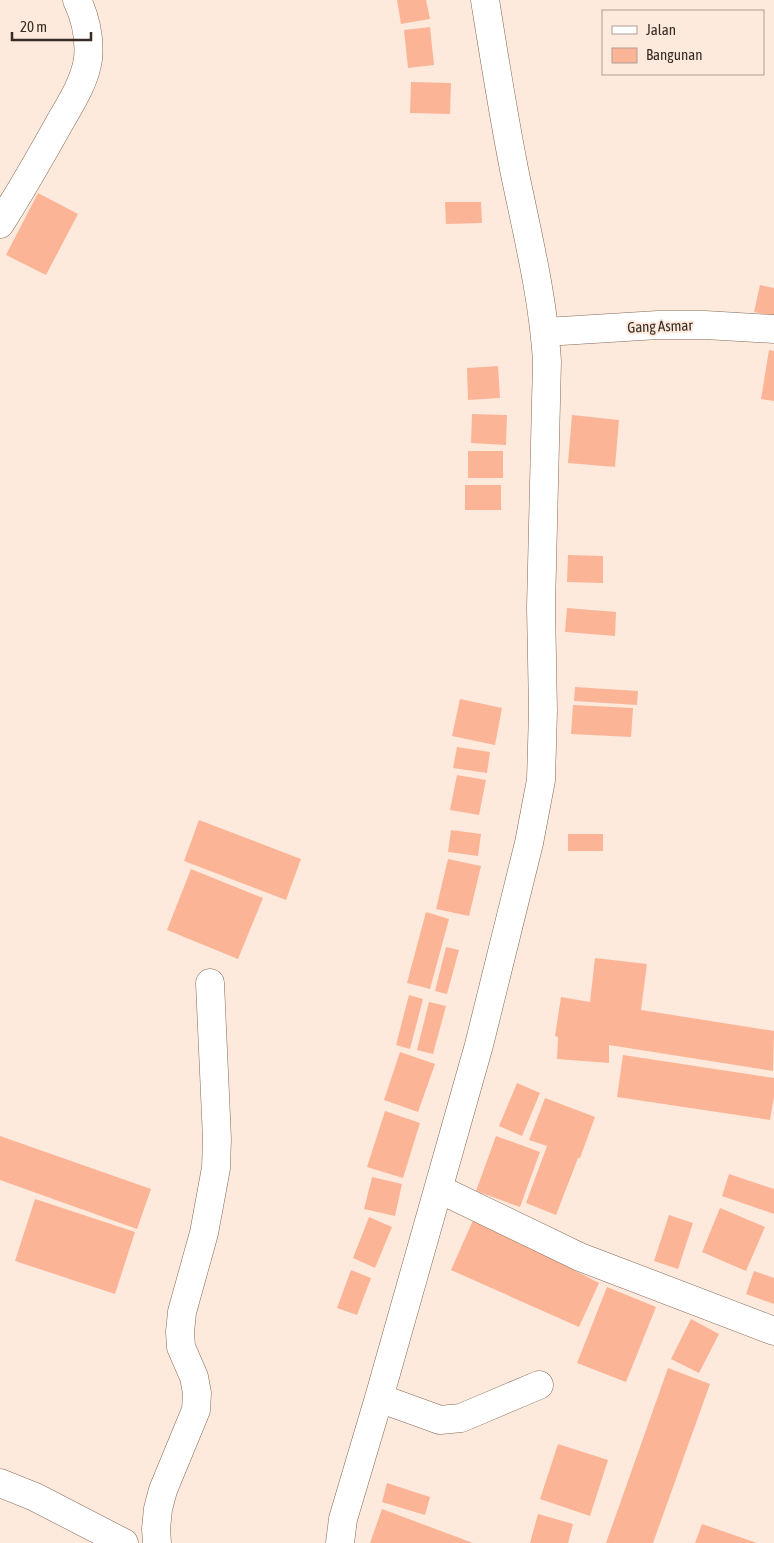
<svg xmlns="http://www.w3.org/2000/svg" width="774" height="1543" font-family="'Asap Condensed',sans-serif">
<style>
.building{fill:#fcb497}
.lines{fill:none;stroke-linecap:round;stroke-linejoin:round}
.minor-casing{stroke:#846955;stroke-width:29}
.minor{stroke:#fff;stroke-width:28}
.labels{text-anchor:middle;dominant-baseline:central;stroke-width:4;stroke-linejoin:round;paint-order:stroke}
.street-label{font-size:15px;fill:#372b23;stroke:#fdeadd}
</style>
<rect width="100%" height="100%" fill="#fdeadd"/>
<path class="building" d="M397 0H426L430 19 401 24Z
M430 27 434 65 408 68 404 30Z
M411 82 451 83 450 114 410 113Z
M38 193 78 214 46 275 6 255Z
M445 202H481L482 223 446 224Z
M760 285 774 288V316L754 312Z
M769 350 774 351V401L761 399Z
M498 366 500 398 468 400 467 368Z
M472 414 507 415 506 445 471 443Z
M572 415 619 420 615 467 568 463Z
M468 451H503V478H468Z
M465 485H501V510H465Z
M568 555 603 556V583L567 582Z
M567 608 616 612 615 636 565 632Z
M575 687 638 691 637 705 574 701Z
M460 699 502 708 495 745 452 736Z
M573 705 633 708 631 737 571 734Z
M457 747 490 752 487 773 453 768Z
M457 775 486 780 479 815 450 810Z
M199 820 301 859 286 900 184 861Z
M451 830 481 834 478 856 448 852Z
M568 834H603V851H568Z
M448 859 481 866 469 916 436 909Z
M191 869 263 898 238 959 167 930Z
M426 912 449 919 430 989 407 983Z
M446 947 459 950 447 994 435 991Z
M595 958 647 964 641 1010 774 1031 773 1071 609 1045V1063L557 1059 558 1037 555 1036 561 997 590 1002Z
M409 995 423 999 410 1049 396 1045Z
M429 1002 446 1006 433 1054 417 1050Z
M400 1052 435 1064 418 1112 384 1100Z
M623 1055 774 1078V1097L770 1120 617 1097Z
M517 1083 540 1093 522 1136 499 1126Z
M545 1098 595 1117 580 1158H578L556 1215 526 1203 547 1146 529 1140Z
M385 1111 420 1123 403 1178 367 1167Z
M0 1136 151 1189 137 1229 0 1180Z
M496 1136 540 1152 520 1207 476 1191Z
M729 1174 774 1189V1214L722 1196Z
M372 1177 402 1184 395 1216 364 1209Z
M35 1199 135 1232 115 1294 15 1261Z
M720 1208 765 1227 746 1271 702 1252Z
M669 1215 693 1223 678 1269 654 1261Z
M369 1217 392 1227 375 1268 353 1258Z
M474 1218 599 1283 579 1327 451 1270Z
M351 1270 371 1278 357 1315 337 1308Z
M754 1271 774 1278V1304L746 1294Z
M607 1287 656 1307 626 1382 577 1363Z
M691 1319 719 1334 699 1373 671 1359Z
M668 1368 710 1384 653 1543H606Z
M558 1444 608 1460 590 1516 540 1499Z
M387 1483 430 1497 425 1515 382 1502Z
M382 1509 473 1543H370Z
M538 1514 573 1524 568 1543H530Z
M702 1524 757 1543H695Z"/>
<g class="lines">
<g class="minor-casing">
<path id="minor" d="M0 224C21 191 41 156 60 122 71 103 85 81 88 59 90 38 86 19 77 0
M545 332 658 325H705L774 329
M439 1189 580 1257 774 1331
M379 1398 440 1420 461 1418 539 1385
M0 1483 35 1497 124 1543
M157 1543 156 1529 158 1509 163 1490 196 1410 197 1393 194 1377 181 1347 180 1332 182 1312 204 1233 216 1168 217 1139 210 983
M340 1543 343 1519 379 1398 479 1045 529 843 541 780 543 711 541 607 547 361C543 296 527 233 514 169 503 113 494 56 485 0"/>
</g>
<use href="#minor" class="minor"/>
</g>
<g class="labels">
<g class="street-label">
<text transform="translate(660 326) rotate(-2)">Gang Asmar</text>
</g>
</g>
<rect x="602" y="10" width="162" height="65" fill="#fdeadd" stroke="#ae9e93"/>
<rect x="612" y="26" width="25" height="8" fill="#ffffff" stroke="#ae9e93"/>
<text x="646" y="35" font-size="15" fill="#372b23">Jalan</text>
<rect x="612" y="48" width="25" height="15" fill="#fcb497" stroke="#ae9e93"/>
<text x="646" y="60" font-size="15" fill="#372b23">Bangunan</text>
<path d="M12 32v8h79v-8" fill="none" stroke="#372b23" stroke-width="2.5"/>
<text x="20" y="32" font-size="15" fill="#372b23" stroke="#fdeadd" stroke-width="4" paint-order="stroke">20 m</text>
</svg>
